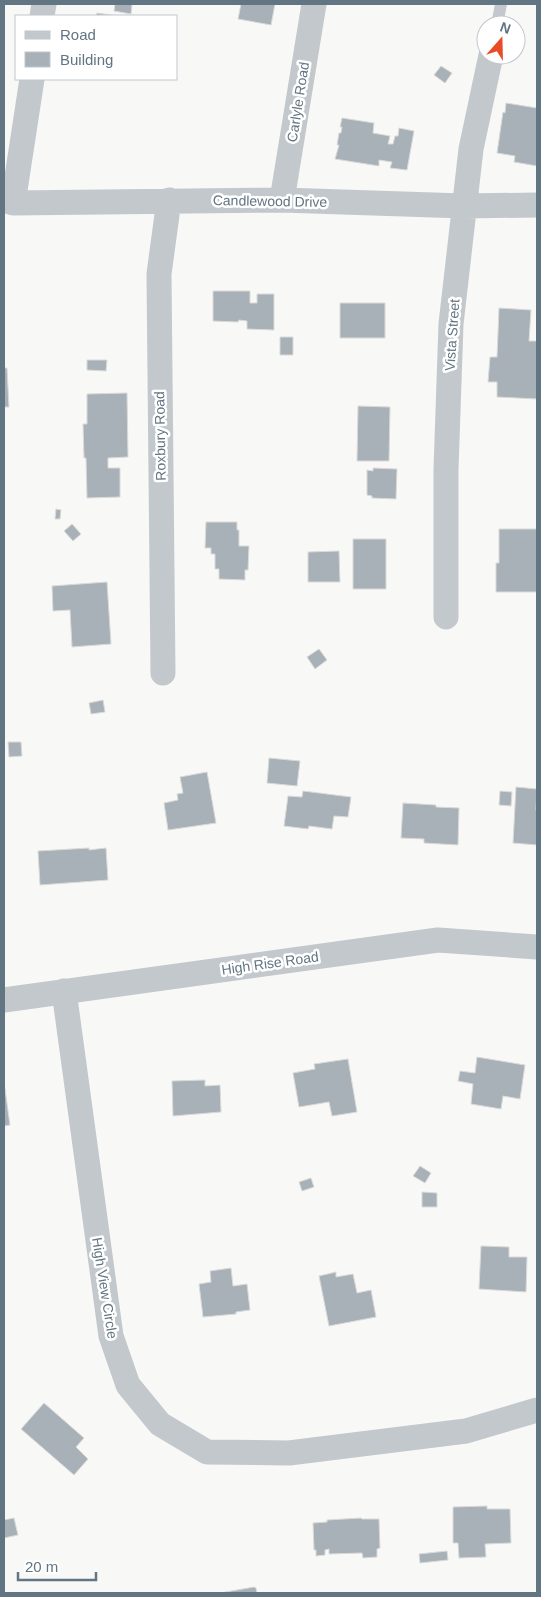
<svg xmlns="http://www.w3.org/2000/svg" width="541" height="1597" font-family="Arial,sans-serif">
<style>
.building{fill:#a8b1b8;stroke:#dadad8}
.lines{fill:none;stroke-linecap:round;stroke-linejoin:round}
.service{stroke:#c3c8cc;stroke-width:12}
.minor{stroke:#c3c8cc;stroke-width:25}
.labels{text-anchor:middle;dominant-baseline:central;stroke-width:5;stroke-linejoin:round;paint-order:stroke}
.street-label{font-size:14px;fill:#627582;stroke:#fff}
</style>
<rect width="100%" height="100%" fill="#f8f8f6"/>
<path class="building" d="M115 4H132L131 14 114 11Z
M241 4H275L271 25 238 19Z
M97 13 117 16H96Z
M441 66 452 73 445 83 434 75Z
M506 103 537 108V166L514 162 515 156 497 153 503 112 505 113Z
M342 118 374 123 373 133 390 136 388 144H393L395 136H398L399 128 414 131 407 170 390 168 392 162 379 160V166L335 159 339 145H337L339 133H341L342 127H340Z
M213 291H250V303H257V294H274V330L247 329V321L239 320 238 322 213 321Z
M340 303H385V338H340Z
M499 308 531 310 529 341H537V399L497 397V382H488L490 357H497Z
M280 337H293V355H280Z
M87 360H107L106 371 87 370Z
M4 368H7L9 407H4V419Z
M127 393 128 457 108 458V468H120V497L87 498 86 458H84L83 424H87V394Z
M358 406 390 407 389 461H357Z
M373 468 397 469 396 499 372 498V496L367 495V470L373 471Z
M56 509 61 510 60 519H55Z
M206 522H237V530H239V546H249L248 570H245V580L219 579V569H215V554H211V548H205Z
M72 524 81 534 73 541 64 531Z
M499 529H537V592H496V563H499Z
M353 539H386V589H353Z
M339 551 340 582H308V552Z
M107 582 111 644 72 647 70 610 53 611 52 586Z
M319 649 327 660 315 669 307 657Z
M103 700 105 712 91 714 89 703Z
M8 742H21L22 756 9 757Z
M269 758 300 761 297 786 267 783Z
M207 772 216 823 168 830 164 803 178 800 177 794 183 793 180 777Z
M516 787 537 789 536 810H537V845L513 843Z
M303 791 351 797 348 817 334 816 332 829 309 826 308 829 284 826 288 796 302 797Z
M500 791 512 792 511 806 499 805Z
M403 803 436 805V807L459 808 458 845 424 843V839L401 838Z
M89 848V850L106 848 108 880 40 885 38 851Z
M477 1057 525 1065 520 1099 503 1096 501 1109 471 1104 473 1084 458 1081 460 1071 475 1073Z
M348 1059 357 1112 332 1116 329 1102 299 1107 293 1073 315 1069 314 1064Z
M205 1080V1086L220 1085 221 1112 173 1116 172 1081Z
M4 1082 10 1125 4 1126Z
M420 1166 431 1173 425 1183 413 1176Z
M311 1178 314 1187 302 1191 299 1182Z
M422 1192 437 1193V1207H422Z
M481 1246 509 1247V1257H527L526 1292 479 1289Z
M231 1268 233 1286 247 1284 250 1310 236 1312V1314L203 1317 199 1284 211 1282 210 1271Z
M336 1272V1277L353 1274 357 1293 371 1290 376 1317 329 1326 319 1276Z
M44 1403 84 1438 76 1447 88 1459 74 1475 21 1429Z
M487 1506V1509H510L511 1543 485 1544 486 1557 459 1558 458 1543H453V1507Z
M14 1518 18 1535 4 1538V1520Z
M361 1518 362 1519H379L380 1548 377 1549V1557L363 1558 362 1553 329 1554V1549L325 1550V1555L316 1556V1550H314L313 1523 327 1522V1520Z
M447 1551 448 1560 420 1563 419 1554Z
M254 1587 256 1588 257 1593H220Z"/>
<g class="lines">
<path class="service" d="M497 25 501 4"/>
<path class="minor" d="M42 16 44 4
M4 200 13 203 282 200 464 206 537 205
M282 200 314 4
M13 203 32 79
M446 617V469L451 324 471 149 491 55
M163 673 159 274 169 200
M64 991 111 1336 128 1385 160 1424 207 1452 289 1453 466 1431 537 1410
M4 1000 438 940 537 947"/>
</g>
<g class="labels">
<g class="street-label">
<text transform="translate(298 102) rotate(-81)">Carlyle Road</text>
<text transform="translate(270 201) rotate(1)">Candlewood Drive</text>
<text transform="translate(452 335) rotate(-86)">Vista Street</text>
<text transform="translate(160 436) rotate(-91)">Roxbury Road</text>
<text transform="translate(270 963) rotate(-8)">High Rise Road</text>
<text transform="translate(105 1288) rotate(81)">High View Circle</text>
</g>
</g>
<rect width="541" height="1597" fill="none" stroke="#627582" stroke-width="10"/>
<rect x="15" y="15" width="162" height="65" fill="#ffffff" stroke="#c0c8cd"/>
<rect x="25" y="31" width="25" height="8" fill="#c3c8cc" stroke="#c0c8cd"/>
<text x="60" y="40" font-size="15" fill="#627582">Road</text>
<rect x="25" y="52" width="25" height="15" fill="#a8b1b8" stroke="#c0c8cd"/>
<text x="60" y="65" font-size="15" fill="#627582">Building</text>
<g transform="translate(501 40) rotate(20)"><circle r="24" fill="#ffffff" stroke="#c0c8cd"/>
<path d="M0-4L9 19L0 12L-9 19Z" fill="#e84b26"/>
<text y="-8" font-size="14" font-weight="bold" text-anchor="middle" fill="#627582">N</text>
</g>
<path d="M18 1572v8h78v-8" fill="none" stroke="#627582" stroke-width="2.5"/>
<text x="25" y="1572" font-size="15" fill="#627582" stroke="#ffffff" stroke-width="4" paint-order="stroke">20 m</text>
</svg>
